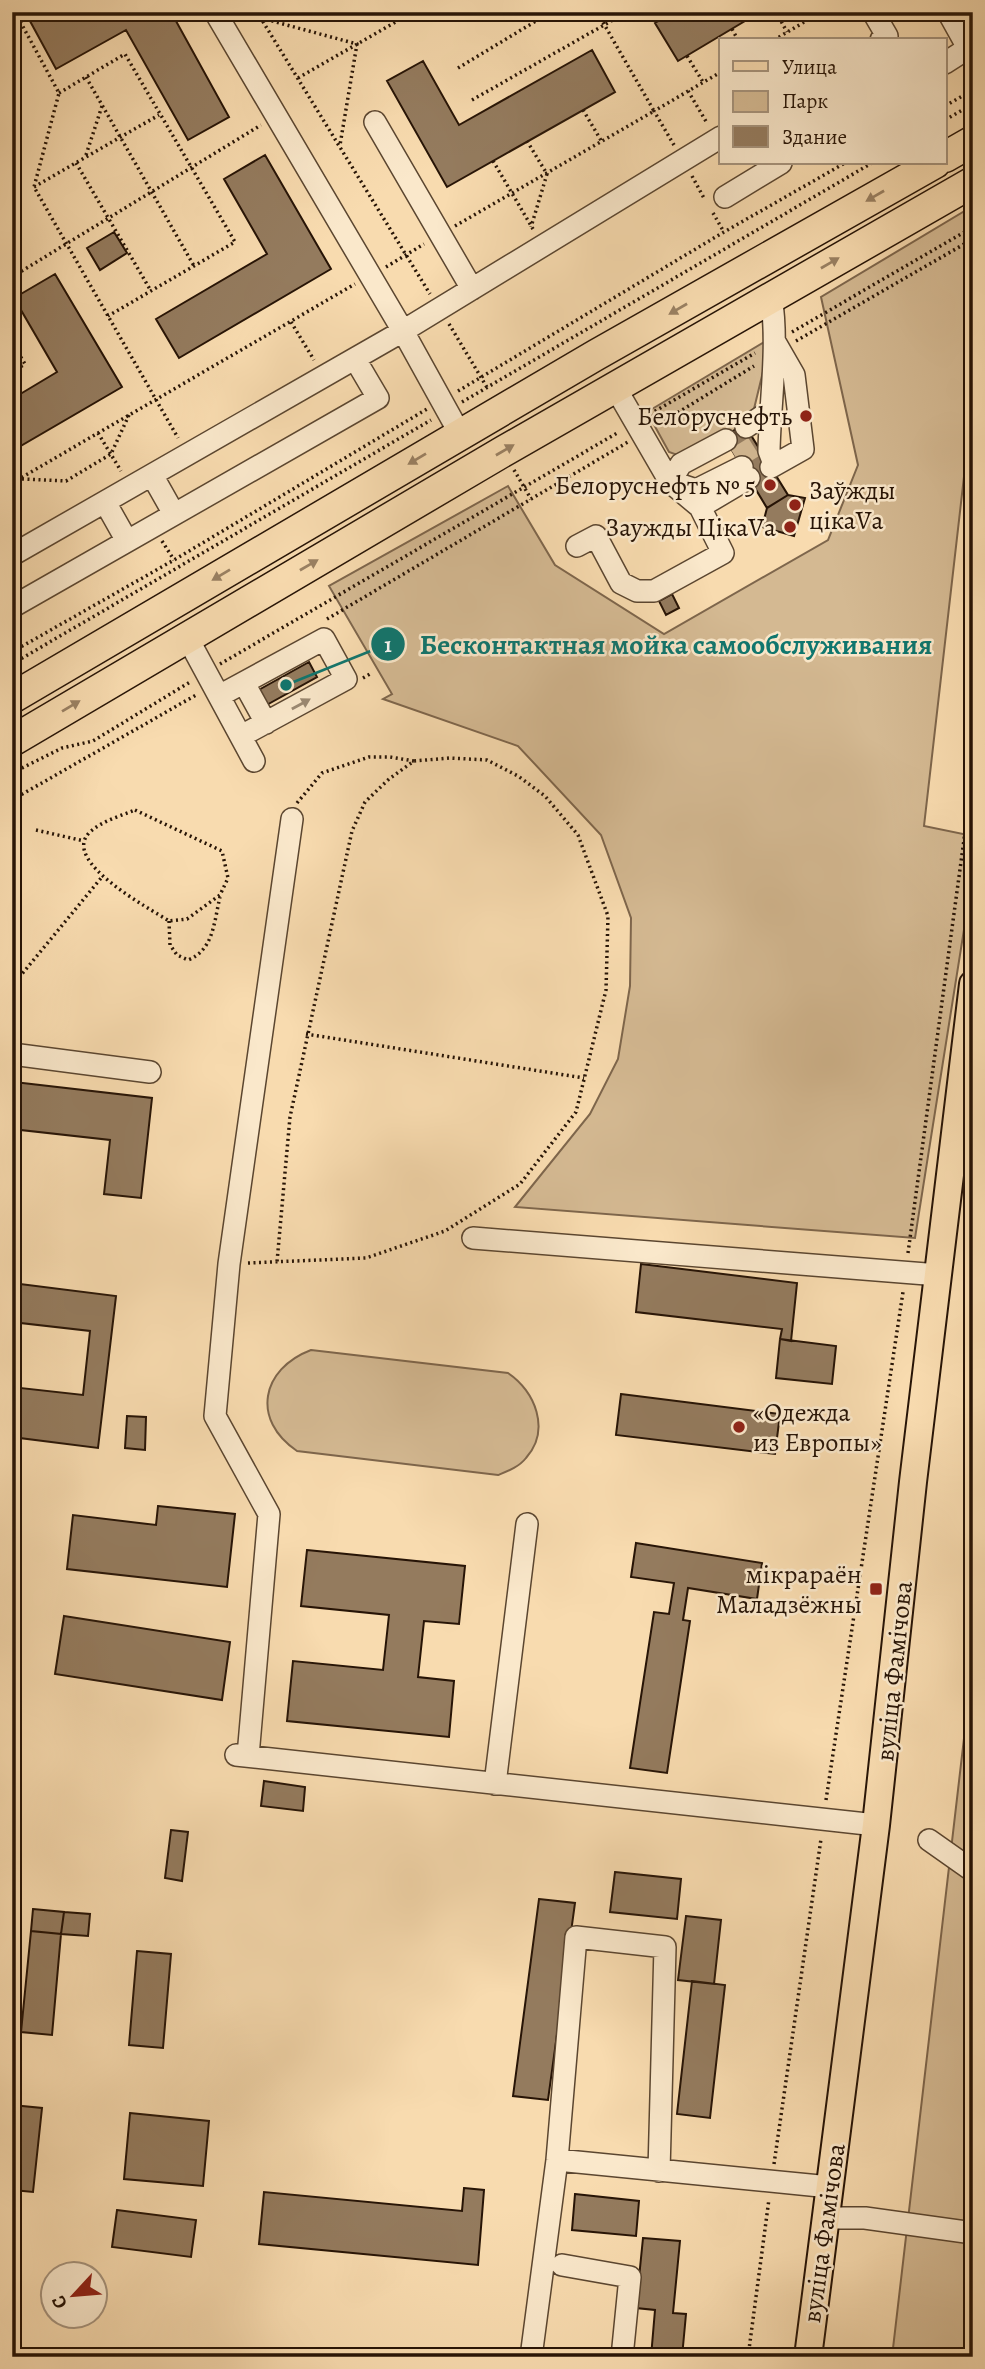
<svg xmlns="http://www.w3.org/2000/svg" width="985" height="2369" font-family="Alegreya,serif">
<style>
.green{fill:#d4b992;stroke:#7e664c;stroke-width:2}
.building{fill:#947b5e;stroke:#271406;stroke-width:2}
.lines{fill:none;stroke-linecap:round;stroke-linejoin:round}
.minor-tunnel{stroke:#ceb38d;stroke-width:21;stroke-dasharray:21 10;stroke-linecap:butt}
.minor-casing{stroke:#5b4630;stroke-width:24}
.major-casing{stroke:#271406;stroke-width:30}
.highway-casing{stroke:#271406;stroke-width:33}
.path{stroke:#271406;stroke-width:3.5;stroke-dasharray:2 3.5;stroke-linecap:butt}
.minor{stroke:#fae8cb;stroke-width:21}
.major{stroke:#f8dbaf;stroke-width:26}
.highway{stroke:#f8dbaf;stroke-width:30}
.oneway{fill:#9a8163}
.oneway2{fill:#9b8972}
.poi-dot{fill:#8f2418;stroke:#fae8cb;stroke-width:2.5}
.labels{text-anchor:middle;dominant-baseline:central;stroke-width:5;stroke-linejoin:round;paint-order:stroke}
.poi-label{font-size:26px;fill:#271406;stroke:#fae8cb;text-anchor:end}
.street-label{font-size:26px;fill:#271406;stroke:#fae8cb}
.leader{fill:none;stroke:#0f766e;stroke-width:2.5}
.callout-dot{fill:#0f766e;stroke:#fae8cb;stroke-width:2.5}
.mark-label{font-size:21px;text-anchor:middle;font-weight:bold;fill:#fff}
.callout-label{font-size:28px;text-anchor:middle;font-weight:bold;fill:#0f766e;stroke:#fae8cb;stroke-width:5;stroke-linejoin:round;paint-order:stroke}
</style>
<rect width="100%" height="100%" fill="#f8dbaf"/>
<filter id="stains"><feTurbulence type="fractalNoise" baseFrequency=".00286" numOctaves="4"/><feColorMatrix values="0 0 0 0 .2 0 0 0 0 .09 0 0 0 0 .02 0 0 0 .5 -.17"/></filter>
<radialGradient id="worn" r=".72"><stop offset=".6" stop-color="#630" stop-opacity="0"/><stop offset="1" stop-color="#630" stop-opacity=".3"/></radialGradient>
<path class="green" d="M973 206V398L924 826 973 836V873L915 1238 515 1207 590 1114 618 1059 630 986 631 918 601 835 518 746 383 699 392 694 329 586 508 486 555 565 664 634 828 540 858 465 821 297Z
M766 341 767 355 753 413 744 424 724 437 680 456 669 452 647 412Z
M311 1350 508 1373C535 1391 551 1430 526 1458 519 1467 508 1471 498 1475L297 1451C251 1420 261 1369 311 1350Z
M973 1661V2357H892Z"/>
<path class="building" d="M45 12H171L229 117 188 140 126 30 56 69 30 21Z
M674 12H760L678 61 655 23Z
M592 50 615 92 447 187 387 81 423 61 459 125Z
M265 155 331 269 179 358 156 319 267 254 224 179Z
M114 232 127 253 100 270 87 248Z
M55 274 122 387 12 451V399L57 372 14 298Z
M744 424 788 495 767 508 724 437Z
M744 424 788 495 805 498 794 536 762 527 767 508 724 437Z
M788 495 805 498 794 536 762 527 767 508Z
M672 594 679 608 666 615 659 601Z
M309 662 317 677 263 707 255 692Z
M14 1082 152 1098 141 1198 104 1194 110 1140 12 1129Z
M641 1264 797 1283 791 1341 780 1339 782 1329 636 1312Z
M12 1283 116 1296 98 1448 12 1437V1387L83 1395 90 1331 12 1322Z
M780 1339 836 1346 832 1384 776 1378Z
M621 1394 780 1414 775 1454 616 1435Z
M127 1416 146 1417 145 1450 125 1448Z
M158 1506 235 1514 227 1587 67 1569 73 1515 156 1525Z
M636 1543 762 1563 757 1599 688 1588 683 1620 690 1621 667 1773 630 1768 654 1612 669 1614 674 1583 631 1577Z
M307 1550 465 1566 459 1624 424 1621 418 1677 454 1681 449 1737 287 1721 293 1661 383 1670 389 1615 301 1606Z
M64 1616 230 1642 222 1700 55 1674Z
M264 1781 305 1787 303 1811 261 1806Z
M171 1830 188 1832 182 1881 165 1878Z
M615 1872 681 1879 677 1919 610 1912Z
M539 1899 575 1903 548 2100 513 2096Z
M33 1909 64 1912 61 1934 31 1931Z
M64 1912 90 1914 88 1936 61 1934Z
M686 1916 721 1920 714 1984 678 1980Z
M31 1931 61 1934 52 2035 21 2032Z
M137 1951 171 1954 163 2048 129 2045Z
M692 1981 725 1985 710 2118 677 2114Z
M12 2105 42 2108 33 2192 13 2190 19 2132 12 2131Z
M130 2113 209 2121 203 2186 124 2179Z
M464 2188 484 2190 478 2265 259 2244 264 2192 462 2211Z
M575 2194 639 2201 636 2236 572 2230Z
M117 2210 196 2220 191 2257 112 2247Z
M643 2238 680 2241 673 2313 686 2314 682 2357H651L655 2310 636 2308Z"/>
<g class="lines">
<path class="minor-tunnel" d="M736 458 757 445"/>
<g class="minor-casing">
<path id="minor" d="M215 12 403 331 460 434
M873 12 887 36 881 40
M948 12 968 48
M945 63 973 45
M375 122 472 289
M725 197 781 163
M771 296C779 345 770 401 769 451L774 464
M615 387 670 482 700 507 749 478
M746 427 770 411
M771 467 803 449 794 375 775 342
M152 475 174 514
M670 482 681 464 726 440
M675 483 696 490 742 467
M105 502 127 541
M577 546 596 536 621 583 637 591H654L723 553 700 507
M12 555 403 331 721 137
M12 607 378 398 355 359
M187 637 254 761
M244 683 266 723
M219 696 324 639 346 679 241 736
M12 1054 150 1072
M953 1157 973 1163
M473 1238 939 1275
M236 1755 876 1825
M248 1756 269 1514 215 1416 229 1264 292 819
M495 1784 527 1524
M929 1840 973 1871
M557 2160 830 2187
M826 2218H865L973 2233
M562 2265 630 2277 622 2357
M531 2357 557 2160 576 1937 665 1947 659 2171"/>
</g>
<g class="major-casing">
<path id="major" d="M808 2357 876 1825 913 1482 973 984"/>
</g>
<g class="highway-casing">
<path id="highway" d="M945 157 973 141
M12 698 596 355 935 163
M12 741 504 451 973 182"/>
</g>
<path class="path" d="M15 12 59 93 34 187 178 438
M257 12 430 294
M776 12 787 32
M261 18 357 44 340 145
M732 29 738 40
M774 40 821 12
M687 56 703 82
M458 68 551 12
M86 77 194 266
M298 78 413 12
M688 91 707 123
M59 93 125 54 235 242 108 316
M472 100 627 12
M945 106 973 90
M583 110 602 142
M945 120 973 104
M527 141 547 174 531 227
M674 145 654 111 721 72
M86 155 102 106
M493 161 533 229
M76 163 151 291
M692 176 705 200
M34 187 159 115
M713 213 724 232
M455 226 654 111 597 12
M386 267 424 244
M12 277 261 125
M291 322 314 360
M449 324 488 389
M792 332 973 227
M796 341 973 239
M12 343 25 364 12 372
M12 362 23 364
M458 391 724 232 845 163
M462 402 872 163
M650 414 755 353
M659 424 754 366
M98 433 121 471
M514 470 531 499
M22 479 66 481 111 454 129 415
M12 483 355 284
M162 541 174 560
M327 619 628 442
M12 652 174 560 427 409
M12 664 431 420
M220 664 619 432
M363 678 370 674
M12 773 62 748 93 741 190 682
M12 800 196 695
M297 803 322 773 369 757H390L414 761
M135 810 222 851 228 878 220 895 187 919 169 921C151 909 59 861 90 832 102 821 120 816 135 810Z
M36 830 84 841
M169 921 170 945 177 955 188 960C214 950 214 921 220 897
M12 986 102 877
M306 1034 584 1078
M908 1253 966 825 973 805
M248 1263 366 1258 445 1231 520 1184 576 1112 606 990 608 916 578 835 545 796 518 776 487 760 450 758 414 761 389 779 365 802 352 831 290 1117 277 1262
M826 1800 903 1292
M774 2164 821 1839
M748 2357 769 2199"/>
<use href="#minor" class="minor"/>
<use href="#major" class="major"/>
<use href="#highway" class="highway"/>
</g>
<defs><path id="oneway-solid" d="M-6-.8H1V-3.2L6.5 0L1 3.2V.8H-6Z" transform="scale(1.75)"/></defs>
<g class="oneway">
<use href="#oneway-solid" transform="translate(875 196) rotate(150)"/>
<use href="#oneway-solid" transform="translate(830 263) rotate(-30)"/>
<use href="#oneway-solid" transform="translate(678 309) rotate(150)"/>
<use href="#oneway-solid" transform="translate(505 450) rotate(-30)"/>
<use href="#oneway-solid" transform="translate(417 459) rotate(149)"/>
<use href="#oneway-solid" transform="translate(309 565) rotate(-30)"/>
<use href="#oneway-solid" transform="translate(221 575) rotate(149)"/>
<use href="#oneway-solid" transform="translate(71 706) rotate(-31)"/>
</g>
<use class="oneway2" href="#oneway-solid" transform="translate(301 704) rotate(-29)"/>
<g class="poi-dot">
<circle cx="806" cy="416" r="7"/>
<circle cx="770" cy="485" r="7"/>
<circle cx="795" cy="505" r="7"/>
<circle cx="790" cy="527" r="7"/>
<circle cx="739" cy="1427" r="7"/>
<rect x="869" y="1582" width="14" height="14" rx="3.5"/>
</g>
<g class="labels">
<g class="poi-label">
<text x="792" y="416">Белоруснефть</text>
<text x="756" y="485">Белоруснефть № 5</text>
<text x="809" y="490" text-anchor="start">Заўжды<tspan x="809" dy="30">цікаVа</tspan></text>
<text x="776" y="527">Заужды ЦікаVа</text>
<text x="753" y="1412" text-anchor="start">«Одежда<tspan x="753" dy="30">из Европы»</tspan></text>
<text x="862" y="1574">мікрараён<tspan x="862" dy="30">Маладзёжны</tspan></text>
</g>
<g class="street-label">
<text transform="translate(894 1671) rotate(-84)">вуліца Фамічова</text>
<text transform="translate(824 2233) rotate(-82)">вуліца Фамічова</text>
</g>
</g>
<path class="leader" d="M286 685L388 644"/>
<g class="callout-dot">
<circle cx="286" cy="685" r="7"/>
<circle cx="388" cy="644" r="18"/>
</g>
<g class="mark-label">
<text x="388" y="652">1</text>
</g>
<g class="callout-label">
<text x="676" y="654">Бесконтактная мойка самообслуживания</text>
</g>
<rect width="985" height="2369" fill="none" stroke="#f8dbaf" stroke-width="42"/>
<rect x="14" y="14" width="957" height="2341" fill="none" stroke="#271406" stroke-width="3.5"/>
<rect x="21" y="21" width="943" height="2327" fill="none" stroke="#271406" stroke-width="2"/>
<rect x="719" y="38" width="228" height="126" fill="#fae8cb" stroke="#a6937c" stroke-width="2"/>
<rect x="733" y="61" width="35" height="10" fill="#f8dbaf" stroke="#a6937c" stroke-width="2"/>
<text x="782" y="74" font-size="21" fill="#271406">Улица</text>
<rect x="733" y="91" width="35" height="21" fill="#d4b992" stroke="#a6937c" stroke-width="2"/>
<text x="782" y="108" font-size="21" fill="#271406">Парк</text>
<rect x="733" y="126" width="35" height="21" fill="#947b5e" stroke="#a6937c" stroke-width="2"/>
<text x="782" y="144" font-size="21" fill="#271406">Здание</text>
<g transform="translate(74 2295) rotate(244)"><circle r="33" fill="#fae8cb" stroke="#a6937c" stroke-width="2"/>
<path d="M0-5L12 26L0 18L-12 26Z" fill="#8f2418"/>
<text y="-10" font-size="19" font-weight="bold" text-anchor="middle" fill="#271406">С</text>
</g>
<rect width="100%" height="100%" filter="url(#stains)"/>
<rect width="100%" height="100%" fill="url(#worn)"/>
</svg>
